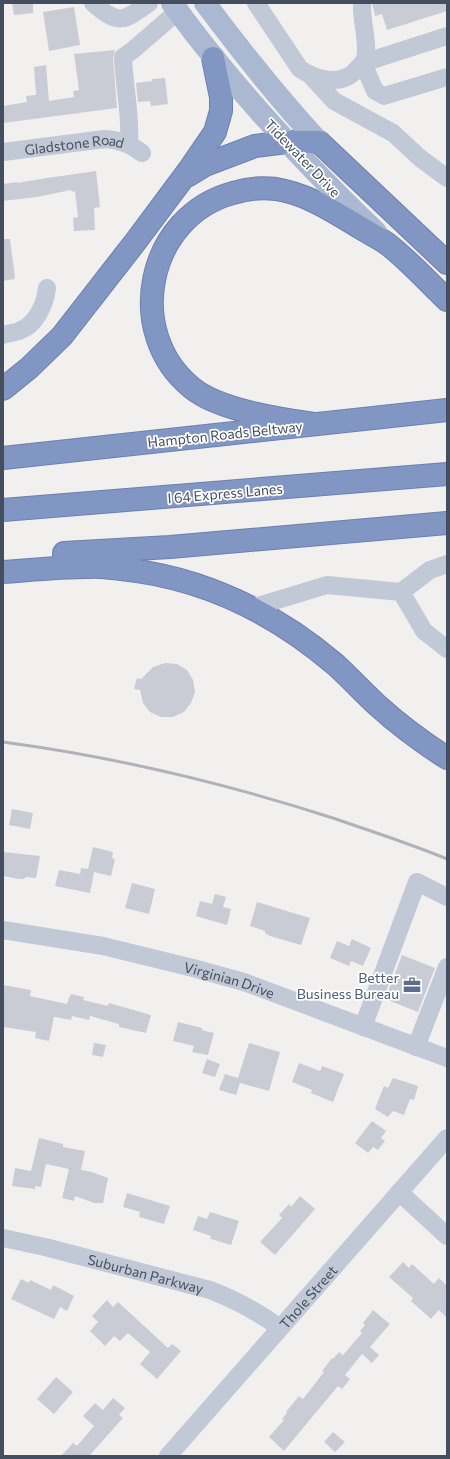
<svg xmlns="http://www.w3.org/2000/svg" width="450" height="1459" font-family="Commissioner,sans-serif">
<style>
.building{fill:#caccd5}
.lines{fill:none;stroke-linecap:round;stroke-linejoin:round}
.highway-casing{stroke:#6c80af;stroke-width:24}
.minor{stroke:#c1c8d6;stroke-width:18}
.major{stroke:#abb8d1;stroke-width:22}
.highway{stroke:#8196c3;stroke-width:22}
.rail{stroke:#b0b2ba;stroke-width:3}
.labels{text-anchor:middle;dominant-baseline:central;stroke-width:3.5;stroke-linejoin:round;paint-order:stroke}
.street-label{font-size:14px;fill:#454e5f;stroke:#fff}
.service-label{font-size:14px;fill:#4e5e75;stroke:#fff;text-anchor:end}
</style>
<rect width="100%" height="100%" fill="#f2efef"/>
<path class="building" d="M12 3H33V13L14 15Z
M372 3H447V11L387 30 382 14 375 16Z
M74 7 80 45 49 51 43 12Z
M115 50 113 58 117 108 3 123V106L27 102 26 96 36 95 34 67 46 65 49 101 74 97 73 91 79 90 74 54Z
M165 78 168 104 151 106 150 101 138 102 136 83 152 81V79Z
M96 171 100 207 94 208 95 230 74 231 73 218 78 217 75 191 72 192 71 190 37 197 3 201V184L17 182V183L47 178Z
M3 239H10L15 277 14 279 3 281Z
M165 663 177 664 187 670 193 680 195 692 191 703 184 712 173 717H161L150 712 143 703 140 690 134 689 137 678 141 679 153 667Z
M12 809 33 813 30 829 9 825Z
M93 847 113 852 112 858 115 859 111 876 94 872 90 893 55 886 59 870 80 874 81 868 88 869Z
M3 852 40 856 36 878 26 877 24 879H19L3 876Z
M132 883 155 889 149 914 125 908Z
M215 894 226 897 223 907 231 909 227 925 196 916 200 901 212 904Z
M257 902 310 918 301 945 270 936 265 933V931L250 926Z
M352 939 371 948 363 966 351 961 349 966 330 958 337 941 349 946Z
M402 955 435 968 418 1012 385 999Z
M3 985 31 990 30 996 67 1004 69 997H70L71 994 84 997 83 1000 108 1006 109 1003 151 1015 146 1033 119 1027V1024L90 1016 89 1020 72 1016 71 1020 55 1017H54L49 1041 35 1038 36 1032 3 1027Z
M178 1022 202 1028V1030L214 1033 208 1055 192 1052 194 1046 173 1041Z
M94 1043 106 1045 103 1057 92 1055Z
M249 1043 280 1052 269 1091 240 1083 236 1095 219 1090 225 1074 238 1078Z
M207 1059 220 1064 215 1077 202 1073Z
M299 1063 320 1071 322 1066 344 1074 333 1102 311 1093 312 1090 292 1082Z
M393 1078 418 1086 414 1100 410 1099 404 1115 393 1111 388 1117 375 1109 384 1086 388 1088Z
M372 1121 386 1131 381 1138 385 1141 378 1150 373 1147 368 1153 355 1143Z
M39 1138 63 1144V1147L85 1151 81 1170 92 1172 108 1178 103 1203H94L75 1196 74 1201 62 1198 69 1169 46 1164 41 1187 35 1186V1189L12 1186 15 1168 31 1171Z
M127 1193 170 1206 164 1224 139 1217 140 1212 123 1207Z
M300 1196 315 1209 275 1255 260 1242 282 1218 279 1215 289 1204 291 1207Z
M210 1212 239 1221 231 1245 211 1239H210L211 1236 193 1230 198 1216 207 1219Z
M403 1262 409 1268 412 1264 434 1284 439 1278 447 1286V1318L439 1310 431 1319 411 1301 413 1298 389 1277Z
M21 1279 29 1283 30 1280 51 1290 53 1285 74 1296 67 1311 60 1307 54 1319 11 1299Z
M107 1300 113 1307 118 1302 168 1348 172 1344 181 1351 157 1379 140 1364 150 1352 128 1333 120 1341 114 1336 105 1346 90 1331 98 1322 92 1316Z
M373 1310 390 1324 370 1347 379 1355 372 1363 362 1354 345 1375 350 1379 342 1389 338 1386 284 1451 269 1437 284 1420 282 1419 287 1413 286 1412 299 1396 303 1399 324 1372 322 1371 332 1358 333 1359 339 1352 343 1355 362 1333 360 1331 365 1325 363 1323Z
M56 1377 73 1392 54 1414 37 1399Z
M113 1398 125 1408 119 1415 123 1418 89 1456H61L73 1443 77 1446 94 1426 83 1416 95 1403 103 1410Z
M333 1432 345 1442 335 1452 324 1442Z"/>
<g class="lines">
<g class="highway-casing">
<path id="highway" d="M187 176 205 165 255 146 287 142H319L447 263
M3 389 29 368 62 336 136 241 189 170 215 132 221 111V97L213 58
M314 424C279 419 219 410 192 388 123 332 147 216 233 193 246 189 261 187 276 189 308 194 334 212 361 228 370 234 382 239 390 246 410 262 428 282 447 300
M3 458 447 410
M3 510 447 474
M64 553 170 547 447 523
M3 572C31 570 60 567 88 567 99 566 110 568 121 569 202 577 275 613 336 665 350 678 363 692 377 705 399 725 422 742 447 758"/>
</g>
<g class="minor">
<path d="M93 3C118 25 123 22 149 3"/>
<path d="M256 3 300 69C317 80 342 87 357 69 360 66 363 63 365 59 369 43 361 21 362 3"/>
<path d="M447 36 363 63 375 91 384 96 447 77"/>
<path d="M311 76 334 101 393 133 420 158 447 178"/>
<path d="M129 143C131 114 124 86 123 57L133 50 178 11"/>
<path id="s1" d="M3 152 105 139C120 140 130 144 142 153"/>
<path d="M3 335C8 333 14 333 19 331 36 325 45 305 47 288"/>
<path d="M401 592 430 570 447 564"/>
<path d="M251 608 327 585 401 592 424 631 447 649"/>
<path id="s2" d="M3 930 103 946 193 968 244 982 447 1058"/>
<path d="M363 1027 417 882 447 897"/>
<path d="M416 1047 447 967"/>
<path d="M399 1192 447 1236"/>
<path id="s3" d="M3 1238 45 1247 210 1290C236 1300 257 1311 280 1328"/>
<path id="s4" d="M168 1456 447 1138"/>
</g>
<path class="major" d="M172 3C232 86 302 161 376 232
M205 3C241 51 278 98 319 142"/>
<use href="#highway" class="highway"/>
<path class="rail" d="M3 742C116 757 228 784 336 819 373 832 411 844 447 859"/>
</g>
<defs>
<g id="office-bare" transform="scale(1.38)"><path d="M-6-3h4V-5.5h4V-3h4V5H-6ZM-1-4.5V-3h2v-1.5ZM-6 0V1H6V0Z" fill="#5c6f8a" stroke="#fff" stroke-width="2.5" paint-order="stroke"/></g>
</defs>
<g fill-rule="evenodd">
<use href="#office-bare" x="412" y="985"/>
</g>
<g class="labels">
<g class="street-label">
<text stroke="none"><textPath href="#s1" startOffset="72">Gladstone Road</textPath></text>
<text transform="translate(303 158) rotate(46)">Tidewater Drive</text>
<text transform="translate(225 434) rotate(-6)">Hampton Roads Beltway</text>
<text transform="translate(225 493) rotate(-5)">I 64 Express Lanes</text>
<text stroke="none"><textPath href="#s2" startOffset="232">Virginian Drive</textPath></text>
<text stroke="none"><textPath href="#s3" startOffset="147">Suburban Parkway</textPath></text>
<text stroke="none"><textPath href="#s4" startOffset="212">Thole Street</textPath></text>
</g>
<g class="service-label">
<text x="399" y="977">Better<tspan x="399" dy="16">Business Bureau</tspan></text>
</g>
</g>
<rect width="450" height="1459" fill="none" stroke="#454e5f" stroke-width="8"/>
</svg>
